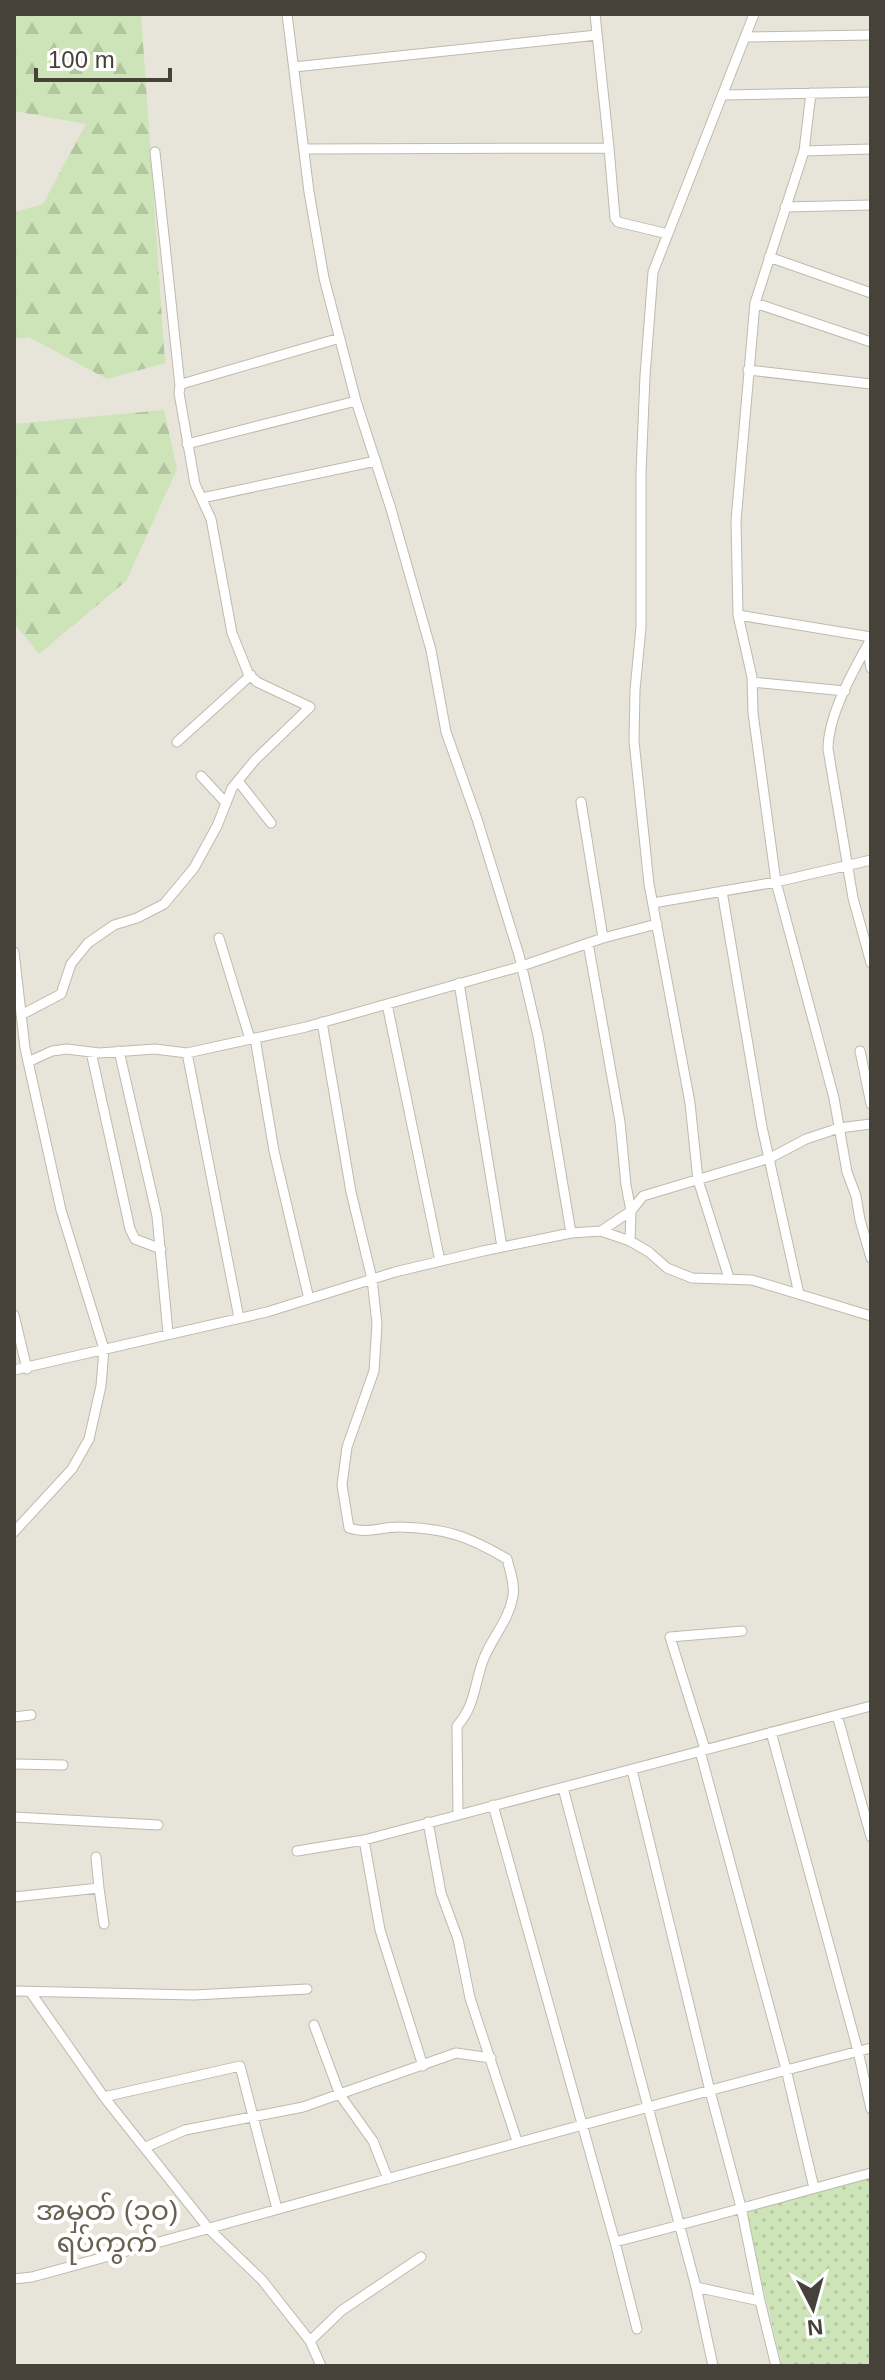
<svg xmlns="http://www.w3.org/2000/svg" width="885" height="2380" font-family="Arial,'Noto Sans Myanmar',sans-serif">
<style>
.residential{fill:#e7e4d9}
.grass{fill:url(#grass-dots)}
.forest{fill:url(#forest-firs)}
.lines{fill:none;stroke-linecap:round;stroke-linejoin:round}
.minor-casing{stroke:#bebaae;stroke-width:11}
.minor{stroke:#fff;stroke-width:9}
.labels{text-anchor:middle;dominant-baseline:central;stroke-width:8;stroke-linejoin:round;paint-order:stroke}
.quarter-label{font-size:28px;fill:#696151;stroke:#fff}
</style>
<defs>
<pattern id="grass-dots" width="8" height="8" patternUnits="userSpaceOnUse" patternTransform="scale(2)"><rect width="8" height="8" fill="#cce4b7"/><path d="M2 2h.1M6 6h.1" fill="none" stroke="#b1c59e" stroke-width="1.8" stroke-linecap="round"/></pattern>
<pattern id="forest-firs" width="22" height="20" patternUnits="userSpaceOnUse" patternTransform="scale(2)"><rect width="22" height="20" fill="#cce4b7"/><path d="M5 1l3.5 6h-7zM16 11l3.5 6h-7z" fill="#b1c59e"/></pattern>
</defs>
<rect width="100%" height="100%" fill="#f4f1ea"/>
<path class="residential" d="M14 14H871V2179L745 2212 782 2366H14Z"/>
<path class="grass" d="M871 2174V2366H782L745 2212Z"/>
<path class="forest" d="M14 14H141L165 363 107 379 29 337 14 339V212L43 204 86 124 14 111Z
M164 410 177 469 126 581 39 654 14 623V424Z"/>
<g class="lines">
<g class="minor-casing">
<path id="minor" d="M287 14 309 192 324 278 356 401 391 509 431 650 446 732 477 819 519 955 538 1036 571 1233
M746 37 871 35
M294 67 597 35
M811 93 804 151 755 303 736 521 738 615 752 677 753 713 776 882 834 1098 847 1172 856 1196 860 1220 871 1258
M724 95 871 92
M609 148 615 218 618 222 668 234
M304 149 609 148 595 14
M804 151 871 149
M155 152 180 386
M785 207 871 205
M769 257 871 293
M755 303 871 342
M748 370 871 384
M187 444 356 401
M202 498 376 461
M738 615 871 637
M871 639C854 669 828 715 828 749L853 898 871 963
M867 646 871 668
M752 682 845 691
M177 742 251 675
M201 776 226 803
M238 781 271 823
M581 802 603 938
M722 891 762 1127 799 1294
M653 903 776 882 871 860
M219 938 250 1039
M588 943 620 1122 626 1185 631 1211 601 1231
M14 952 25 1048 61 1210 104 1349 101 1386 89 1439 72 1469 14 1532
M459 983 502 1247
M387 1004 440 1261
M21 1015 61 994 71 964 88 943 114 925 137 918 164 904 194 868 217 826 232 788 255 760 310 707 257 682 248 673 232 633 211 519 195 484 179 393 180 386 185 383 340 338
M322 1022 351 1192 372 1279 377 1324 374 1371 347 1447 342 1485 349 1528C367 1534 380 1527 399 1527 445 1528 468 1536 507 1559 510 1571 515 1584 513 1596 509 1620 493 1636 484 1658 474 1683 476 1705 457 1726L458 1814
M255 1038 274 1151 309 1299
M119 1051 157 1216 168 1333
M860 1051 871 1104
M91 1052 130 1229 135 1239 161 1249
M187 1053 239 1318
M28 1062 52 1051 67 1049 99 1053 155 1049 187 1053 306 1027 522 966 603 938 657 924
M630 1241 631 1211 643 1196 770 1158 806 1139 839 1128 871 1124
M729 1278 698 1180 690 1103 649 884 634 741 635 690 641 627V473L645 376 653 272 754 14
M14 1315 27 1369
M14 1370 267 1312 395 1272 483 1251 571 1233 601 1231 630 1241 649 1252 667 1268 692 1278 752 1280 871 1316
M837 1715 871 1837
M14 1717 31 1715
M771 1732 858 2051 871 2109
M705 1749 670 1637 742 1631
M700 1751 786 2069 814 2188
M14 1764 63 1765
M632 1770 710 2091 741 2207 760 2301 776 2366
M563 1788 696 2287 760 2301
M493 1805 615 2242C701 2220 785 2196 871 2173
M14 1817 158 1825
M428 1822 441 1893 458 1939 470 1998 517 2141
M364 1840 380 1930 423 2066
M297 1851 364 1840 871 1706
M96 1857 99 1888
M14 1897 99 1888 104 1924
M14 1991 194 1995 307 1989
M31 1993 104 2097 209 2229 262 2280 310 2341 321 2366
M314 2025 340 2095 373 2141 388 2179
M104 2097 240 2066 277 2209
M146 2147 185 2130 303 2107 456 2053 491 2058
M615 2242 637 2329
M14 2279 32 2277C312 2201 590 2120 871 2048
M696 2287 713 2366
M310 2341 341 2311 421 2257"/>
</g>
<use href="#minor" class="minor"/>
</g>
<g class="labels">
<g class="quarter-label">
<text x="107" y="2210">အမှတ် (၁၀)<tspan x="107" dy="32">ရပ်ကွက်</tspan></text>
</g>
</g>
<rect width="885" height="2380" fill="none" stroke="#474239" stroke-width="32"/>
<g transform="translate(813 2308) rotate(174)" stroke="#ffffff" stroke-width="6" paint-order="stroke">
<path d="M0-6L14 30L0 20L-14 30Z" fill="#474239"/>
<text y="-12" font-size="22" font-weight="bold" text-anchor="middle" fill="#474239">N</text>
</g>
<path d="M36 68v12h134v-12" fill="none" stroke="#474239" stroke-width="4"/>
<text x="48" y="68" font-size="24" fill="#474239" stroke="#ffffff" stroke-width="6" paint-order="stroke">100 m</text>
</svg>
